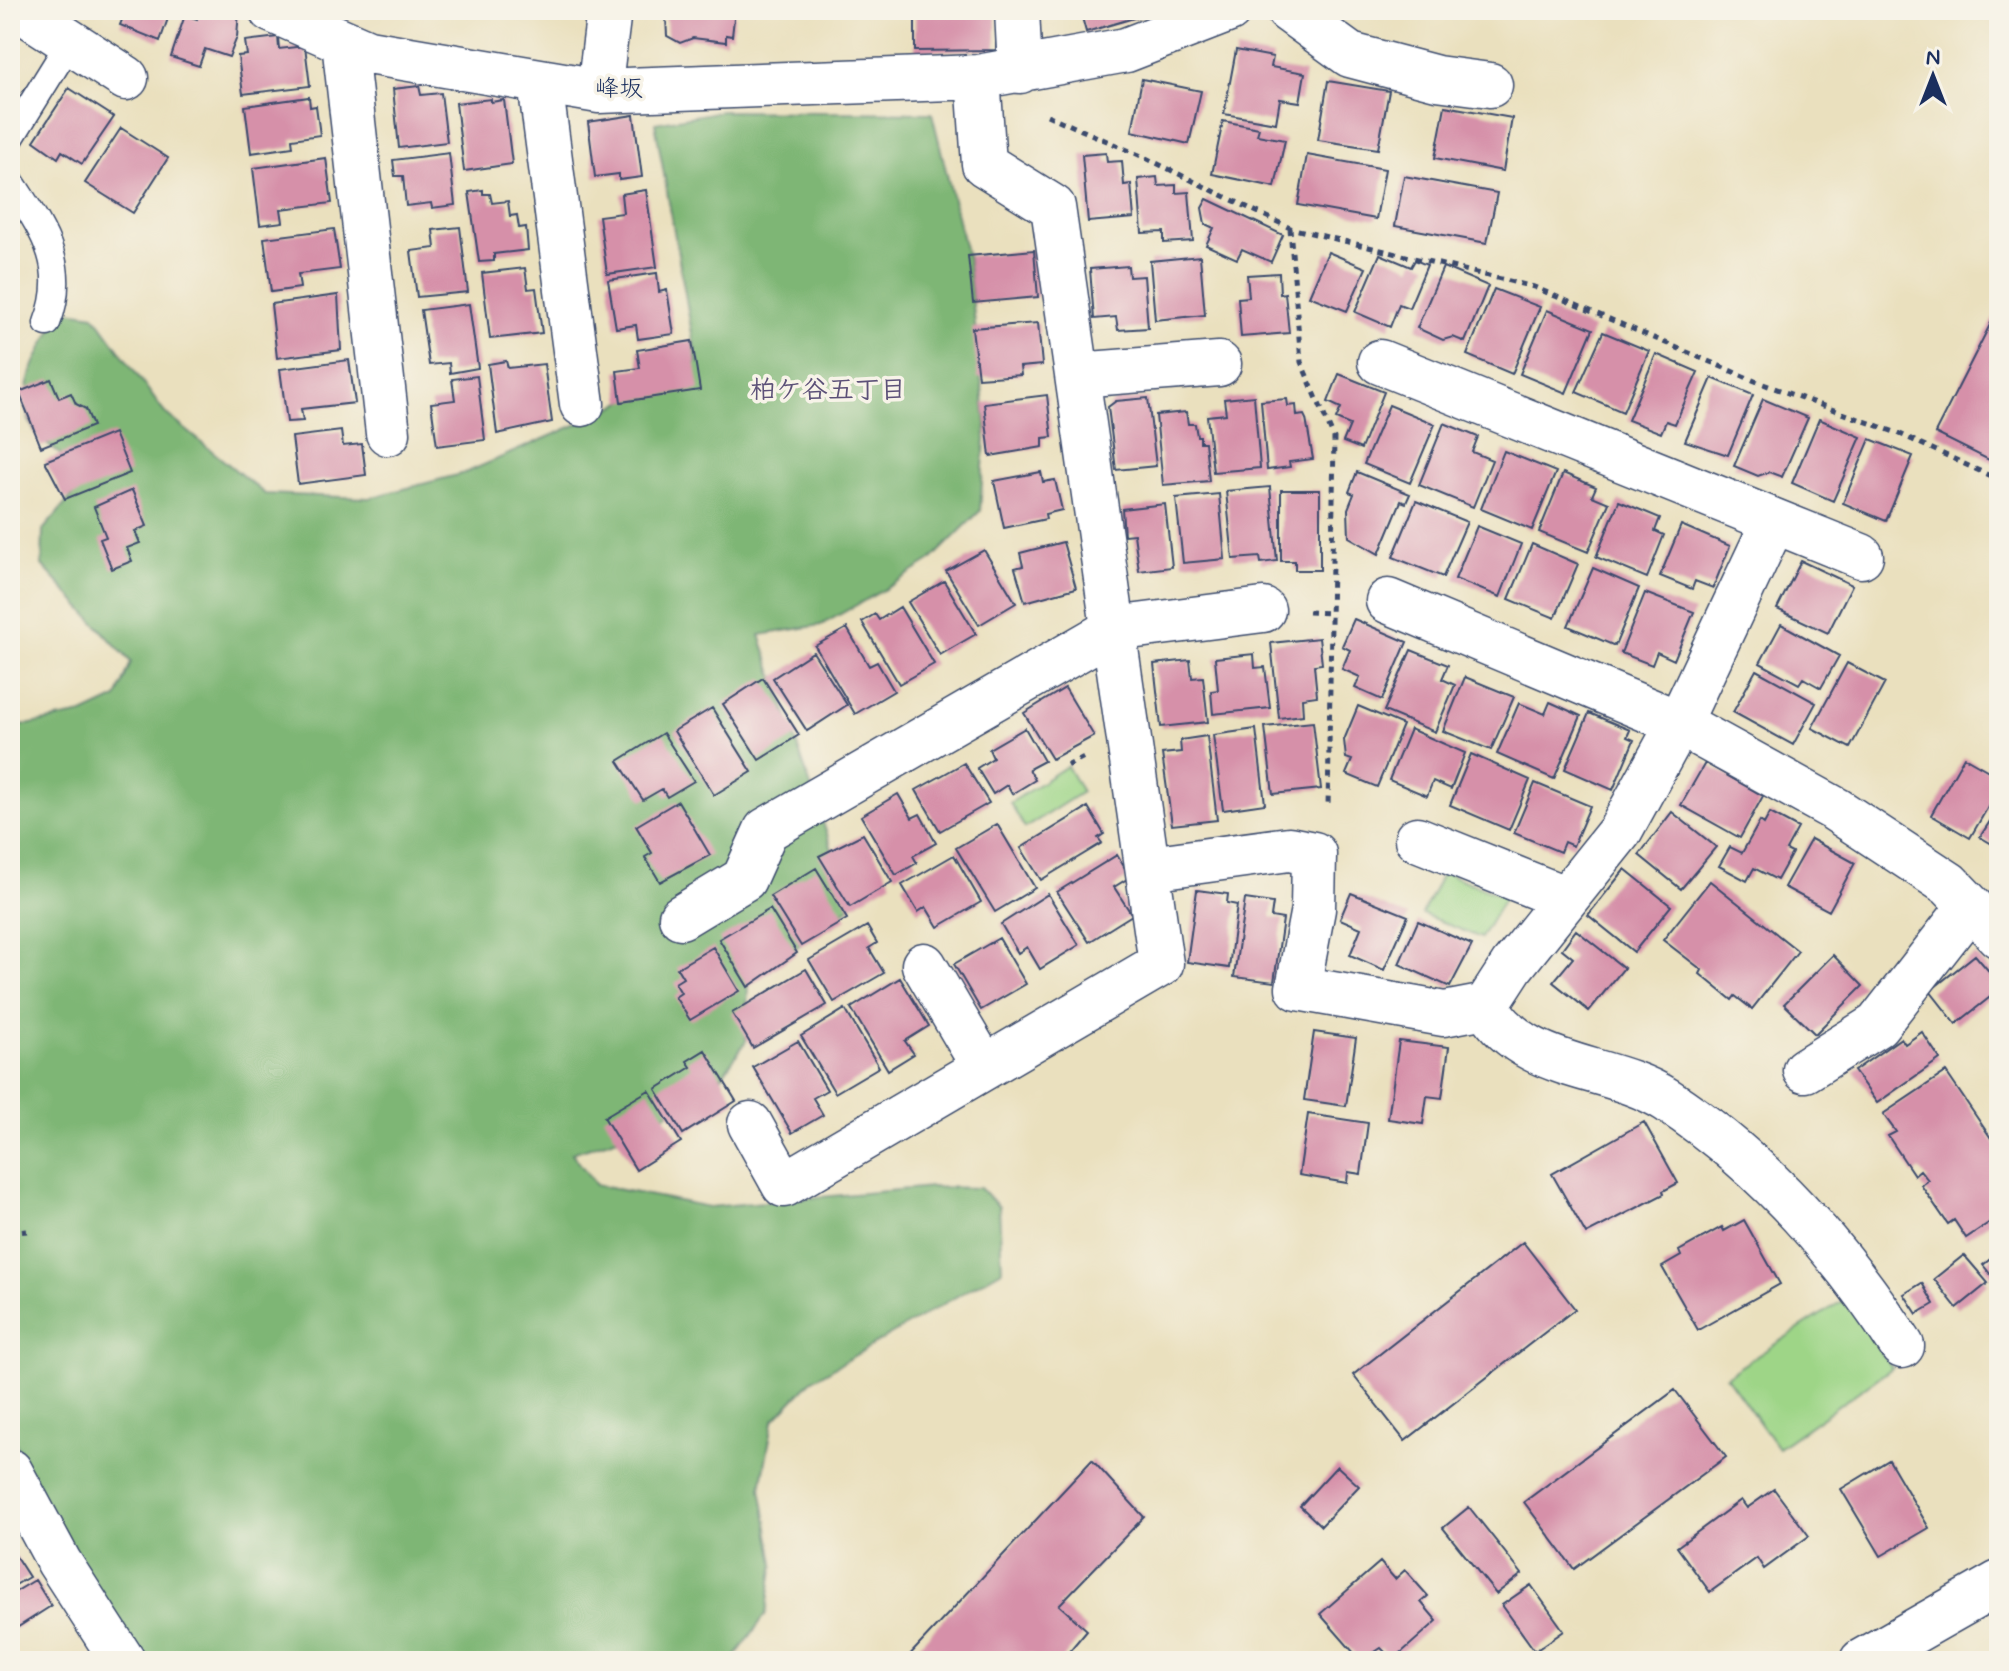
<svg xmlns="http://www.w3.org/2000/svg" width="2009" height="1671" font-family="Mynerve,'Klee One',sans-serif">
<style>
.green{fill:#9ed587;stroke:#5c8272;stroke-width:2}
.forest{fill:#7eb674;stroke:#4c7269;stroke-width:2}
.building{fill:#d690a9}
.lines{fill:none;stroke-linecap:round;stroke-linejoin:round}
.service-casing{stroke:#3a4a6c;stroke-width:29}
.minor-casing{stroke:#3a4a6c;stroke-width:47}
.tertiary-casing{stroke:#3a4a6c;stroke-width:47}
.path{stroke:#3a4a6c;stroke-width:5;stroke-dasharray:6 6;stroke-linecap:butt}
.service{stroke:#fff;stroke-width:26}
.minor{stroke:#fff;stroke-width:44}
.tertiary{stroke:#fff;stroke-width:44}
.labels{text-anchor:middle;dominant-baseline:central;stroke-width:7;stroke-linejoin:round;paint-order:stroke}
.street-label{font-size:24px;fill:#1b2f5e;stroke:#f7f3e8}
.neighbourhood-label{font-size:26px;font-weight:bold;fill:#5c5178;stroke:#f7f3e8}
</style>
<rect width="100%" height="100%" fill="#f7f3e8"/>
<filter id="ink" filterUnits="userSpaceOnUse"><feTurbulence type="fractalNoise" baseFrequency=".0125" numOctaves="2"/><feDisplacementMap in="SourceGraphic" scale="16" xChannelSelector="R" yChannelSelector="G"/><feConvolveMatrix kernelMatrix="1 2 1 2 8 2 1 2 1" color-interpolation-filters="sRGB"/></filter>
<filter id="wash" filterUnits="userSpaceOnUse"><feTurbulence type="fractalNoise" baseFrequency=".006" numOctaves="4" result="noise"/><feDisplacementMap in="SourceGraphic" scale="32" xChannelSelector="R" yChannelSelector="G"/><feGaussianBlur stdDeviation="1.8" result="paint"/><feColorMatrix in="noise" values="0 0 0 0 0 0 0 0 0 0 0 0 0 0 0 0 0 1.4 0 .05"/><feComposite in="paint" operator="in"/></filter>
<g filter="url(#wash)">
<rect width="100%" height="100%" fill="#eae0be"/>
<path class="green" d="M1067 766 1082 792 1025 828 1010 803Z
M1443 872 1505 897 1481 938 1422 914Z
M1845 1299 1892 1368 1778 1448 1726 1376Z"/>
<path class="forest" d="M722 111 932 113 968 261 986 424 980 511 930 561 885 589 821 625 760 635 851 906 748 984 746 1041 722 1076 645 1129 572 1153 596 1185 709 1207 931 1187 980 1188 999 1207 1002 1270 811 1381 773 1421 761 1488 774 1563 766 1614 732 1661H105L10 1429V728L83 714 117 698 131 662 42 565 43 530 74 494V464C63 455 48 447 39 437 6 399 43 345 64 310L94 315 164 412 265 494 369 498 465 473 592 418 697 362 655 123Z"/>
<g id="blocks">
<path class="building" d="M126 10H171L160 41 120 25Z
M200 10H239L237 37 229 57 205 49 199 66 171 57 185 15 197 19Z
M652 10H735L732 36 726 35V42L693 38 680 43 667 36 666 18Z
M915 10H996V50L915 51Z
M1080 10H1158V11L1086 32Z
M278 37 279 49 305 46 310 86 243 94 238 56 247 55 245 41Z
M1236 50 1273 57 1271 67 1305 73 1300 102 1280 99 1276 123 1224 114Z
M1142 79 1201 91 1189 144 1132 131Z
M1328 81 1389 91 1378 149 1318 140Z
M419 86 421 95 441 93 447 142 399 148 393 89Z
M69 88 114 117 82 164 62 151 58 158 34 141Z
M309 97 310 107 316 106 320 135 292 139 293 147 251 153 245 106Z
M491 99V102L504 100 512 164 464 171 456 103Z
M1445 106 1512 118 1503 171 1435 158Z
M634 115 642 177 619 180V174L595 177 588 122Z
M1223 121 1259 128 1257 135 1285 140 1275 187 1212 174Z
M121 128 168 158 133 213 85 183Z
M449 153 455 205 432 208 431 203 406 206 403 176H395L393 160Z
M1106 153 1107 162 1122 161 1124 185 1131 184 1134 218 1088 222 1082 155Z
M1307 155 1385 169 1376 219 1298 205Z
M326 158 332 203 281 209 283 222 260 225 253 168Z
M1404 176 1497 193 1487 243 1395 226Z
M1157 177 1158 186 1176 185V193L1189 192 1193 241 1164 243V232L1142 233 1138 179Z
M483 190V194H490L492 203 508 201 510 216 517 215 519 228 526 227 528 250 494 254V261L479 262 469 192Z
M646 190 657 267 607 274 599 216 623 213 621 194Z
M1207 199 1283 235 1271 262 1242 249 1237 259 1206 245 1214 228 1205 224 1202 208Z
M460 227 468 292 417 297 411 251 435 248 433 230Z
M334 229 340 269 298 274 300 288 271 292 264 238Z
M1034 250 1038 297 973 303 968 256Z
M1328 252 1366 268 1347 311 1309 296Z
M1380 254 1411 267 1415 260 1427 265 1409 308 1399 304 1390 327 1355 312Z
M1200 256 1205 315 1155 320 1150 261Z
M1128 266 1129 277 1144 276 1148 328 1118 330 1116 317 1094 319 1090 269Z
M1443 267 1488 286 1465 342 1453 337 1443 340 1417 328Z
M525 268 528 289 536 288 542 333 490 339 482 273Z
M657 273 659 292 667 290 674 334 638 339 636 325 616 328 608 280Z
M1279 273 1280 294 1285 293 1289 333 1241 337 1238 298 1249 297 1247 275Z
M1494 289 1540 307 1512 374 1467 355Z
M338 295 341 350 277 358 271 304Z
M469 304 478 368 450 373 449 363 429 365 421 310Z
M1999 307V465L1935 433Z
M1547 310 1593 329 1566 393 1520 374Z
M1038 323 1042 365 1020 367 1021 375 978 378 972 328Z
M1603 332 1649 351 1623 412 1576 392Z
M692 341 700 390 621 402 617 371 640 368 637 350Z
M1656 354 1698 372 1675 424 1666 421 1661 433 1628 420Z
M349 360 355 403 301 409 303 421 287 422 280 369Z
M506 361 508 368 544 364 552 422 497 434 488 364Z
M1339 374 1384 392 1361 449 1343 442 1350 425 1336 419 1341 408 1328 402Z
M477 376 485 440 437 446 431 403 455 400 452 379Z
M1712 378 1753 395 1728 455 1685 441Z
M51 379 59 398 71 393 76 404 86 409 93 426 41 447 19 392Z
M1047 395 1052 437 1043 438V447L990 456 984 403Z
M1254 396 1260 468 1213 472 1207 416 1226 414 1224 399Z
M1148 398 1156 466 1116 470 1108 407 1116 401Z
M1287 399 1288 406 1296 405 1297 416 1304 415 1306 419 1313 459 1289 462 1290 467 1267 470 1261 401Z
M1763 399 1808 418 1782 477 1769 472 1758 476 1734 466Z
M1389 405 1435 424 1410 483 1364 464Z
M1186 412 1188 424H1195L1197 436H1200V442H1205L1209 481 1163 485 1156 415Z
M1819 419 1861 437 1833 501 1792 483Z
M1444 423 1478 437 1472 452 1492 460 1473 507 1419 485Z
M341 431 343 446 362 444 366 475 298 484 292 437Z
M114 433 130 473 65 499 45 461Z
M1870 439 1913 456 1886 521 1843 503Z
M1504 451 1556 472 1532 530 1481 509Z
M1041 472 1043 482 1055 480 1062 510 1045 514 1046 519 1004 528 994 481Z
M1357 472 1410 494 1406 503 1401 501 1379 554 1349 537 1348 509 1354 494 1349 492Z
M1563 473 1596 487 1592 496 1609 503 1588 552 1539 532Z
M1270 487 1277 561 1261 563 1260 557 1233 559 1226 491Z
M132 490 147 526 135 531 140 543 127 548 132 561 112 569 100 539 106 537 94 507Z
M1281 490H1320V570H1295V561H1281Z
M1219 494 1225 559 1183 563 1176 498Z
M1416 501 1467 522 1443 577 1393 557Z
M1619 501 1660 518 1655 531 1664 535 1647 578 1596 557Z
M1165 504 1172 567 1139 571 1134 534 1124 535 1122 509Z
M1681 525 1730 546 1713 588 1695 581 1692 589 1660 576Z
M1477 526 1521 544 1500 597 1455 579Z
M1063 542 1076 588 1025 602 1015 568 1023 566 1020 553Z
M1532 544 1578 564 1555 618 1509 599Z
M984 550 1016 603 979 625 946 571Z
M1801 561 1852 585 1828 633 1777 609Z
M1593 568 1639 588 1615 646 1568 626Z
M944 581 976 634 940 655 908 602Z
M1645 593 1694 612 1674 660 1657 652 1652 665 1621 653Z
M900 607 934 664 899 684 862 622 875 614 879 620Z
M1354 619 1407 642 1382 700 1355 688 1360 677 1342 669 1350 650 1342 646Z
M1781 624 1839 656 1821 688 1803 678 1799 684 1760 663Z
M847 628 869 666 877 662 894 691 855 714 815 646Z
M1319 638 1322 664 1314 665 1317 696 1302 698 1303 715 1279 718 1271 643Z
M1411 650 1448 665 1442 679 1455 685 1435 732 1384 711Z
M813 652 847 705 807 731 773 678Z
M1254 654 1255 668 1265 667 1270 708 1213 714 1211 691 1218 690 1215 658Z
M1190 660 1192 678 1203 677 1208 722 1161 727 1154 664Z
M1847 663 1885 683 1850 748 1812 728Z
M1756 670 1816 703 1793 745 1733 712Z
M1465 677 1514 697 1491 750 1443 731Z
M763 678 799 735 759 760 723 704Z
M1065 688 1094 736 1052 759 1024 713Z
M1550 702 1581 716 1554 779 1497 754 1519 703 1545 714Z
M1358 706 1403 725 1377 787 1346 774 1352 760 1346 758 1344 740Z
M712 708 752 772 714 795 674 731Z
M1589 713 1630 730 1627 737 1634 740 1613 790 1565 769Z
M1313 722 1321 789 1273 794 1265 727Z
M1025 728 1044 761 1029 769 1035 780 1012 794 1007 785 993 794 977 768 993 758 989 749Z
M1256 729 1265 804 1223 810 1213 735Z
M1410 729 1465 753 1451 789 1433 781 1427 796 1389 780Z
M663 733 694 781 667 797 662 789 643 800 618 761Z
M1207 736 1217 820 1172 825 1162 754 1181 752 1180 740Z
M1471 754 1530 780 1509 830 1450 805Z
M1964 757 1999 777V788L1970 838 1931 815Z
M964 763 989 803 940 831 916 790Z
M1705 763 1763 796 1740 838 1681 805Z
M1535 783 1590 806 1573 846 1564 842 1560 852 1514 833Z
M898 794 912 818 920 814 936 843 913 856 917 863 896 875 861 816Z
M678 801 710 855 660 882 645 857 652 853 636 826Z
M1088 807 1104 834 1098 838 1102 843 1041 880 1021 848Z
M1999 807V848L1980 837Z
M1672 812 1716 847 1681 889 1639 855Z
M1770 813 1798 828 1786 850 1792 853 1777 880 1754 868 1747 881 1719 866 1730 847 1742 853 1760 821 1764 824Z
M997 824 1035 888 995 912 956 848Z
M863 834 892 882 850 907 819 856Z
M1811 839 1855 863 1829 911 1784 887Z
M954 855 981 902 938 927 926 907 918 912 902 885Z
M1117 855 1126 870 1127 879 1114 887 1132 915 1089 942 1057 892Z
M816 868 847 919 801 946 770 896Z
M1625 869 1671 906 1634 952 1588 915Z
M1710 881 1798 951 1752 1009 1735 996 1732 1000 1700 974 1702 970 1663 940Z
M1197 890 1228 894 1227 903 1237 905 1229 968 1187 962Z
M1351 893 1408 916 1384 970 1350 955 1361 928 1340 919Z
M1048 894 1079 945 1040 969 1027 947 1018 953 1001 924Z
M1245 899 1273 903 1271 917 1283 919 1274 982 1234 977Z
M770 909 797 953 748 987 719 939Z
M1418 921 1472 945 1450 987 1399 964Z
M867 926 877 943 869 948 884 973 834 1002 809 960Z
M1576 930 1624 968 1589 1011 1553 982 1573 958 1562 949Z
M999 938 1026 984 981 1010 954 964Z
M713 947 739 991 690 1020 675 997 681 993 675 983 683 978 677 968Z
M1833 955 1863 986 1815 1034 1784 1004Z
M1975 955 1999 983V990L1956 1024 1930 991Z
M806 969 827 1005 753 1048 732 1013Z
M900 978 929 1026 905 1041 914 1054 888 1070 851 1008Z
M845 1009 879 1067 835 1093 801 1036Z
M1314 1032 1356 1038 1346 1106 1304 1100Z
M1922 1032 1940 1059 1877 1103 1854 1071 1901 1038 1905 1044Z
M798 1041 827 1090 813 1098 823 1115 792 1133 753 1067Z
M1399 1041 1449 1047 1442 1098 1427 1096 1423 1124 1388 1119Z
M705 1050 736 1101 683 1134 656 1089 691 1067 687 1061Z
M1946 1072 1999 1150V1216L1966 1238 1954 1220 1948 1224 1921 1185 1928 1180 1920 1170 1914 1175 1888 1136 1896 1132 1883 1114Z
M649 1090 681 1142 636 1170 604 1117Z
M1308 1114 1368 1123 1361 1174 1348 1172 1347 1183 1299 1175Z
M1644 1122 1678 1183 1663 1191 1664 1194 1586 1234 1552 1174Z
M1744 1220 1780 1284 1698 1330 1662 1267 1681 1256 1679 1251 1722 1227 1724 1231Z
M1523 1242 1575 1309 1405 1441 1353 1375Z
M1999 1252V1285L1983 1265Z
M1964 1255 1988 1283 1957 1308 1934 1279Z
M1922 1283 1934 1304 1917 1314 1904 1294Z
M1675 1390 1726 1457 1574 1569 1524 1502Z
M1092 1460 1144 1517 1059 1605 1087 1630 1061 1661H1038L1030 1653 1022 1661H904Z
M1889 1460 1929 1528 1881 1556 1841 1489Z
M1337 1466 1359 1486 1321 1526 1300 1506Z
M1774 1489 1809 1536 1764 1569 1757 1558 1710 1592 1677 1547 1741 1500 1747 1508Z
M1469 1507 1522 1574 1496 1594 1443 1528Z
M13 1552 29 1577 10 1588V1554Z
M1380 1562 1395 1579 1405 1570 1428 1596 1421 1602 1437 1621 1393 1660 1381 1648 1361 1661 1320 1614Z
M35 1580 51 1606 15 1629 10 1625V1595Z
M1531 1585 1564 1631 1535 1651 1502 1605Z"/>
</g>
</g>
<g filter="url(#ink)">
<use href="#blocks" fill-opacity="0" stroke="#3a4a6c" stroke-width="2"/>
<g class="lines">
<g class="service-casing">
<path id="service" d="M10 139 70 42
M10 180C41 228 70 264 47 323"/>
</g>
<g class="minor-casing">
<path id="minor" d="M21 10 126 78
M271 10 368 52 599 91 978 77 1126 50 1229 10
M1017 10 1020 71
M1288 10 1350 55 1437 78 1490 85
M344 42 388 433
M540 83 582 404
M599 91 609 10
M1380 362 1861 556
M1077 375 1219 364
M1388 601 1679 723 1835 809 1949 884 1999 936
M1417 839 1564 898
M1149 868 1289 849 1314 854 1313 909 1298 988 1444 1014 1486 1006C1525 1072 1609 1063 1667 1100 1763 1163 1840 1250 1902 1346
M681 917 744 879 766 830 1114 629 1263 610
M924 965 984 1067
M1486 1006 1512 966 1620 831 1679 723 1774 521
M1805 1070 1877 1025 1970 906
M750 1124 784 1185 1161 964 1053 207 984 164 978 77
M10 1471 59 1562 123 1661"/>
</g>
<g class="tertiary-casing">
<path id="tertiary" d="M1862 1661 1999 1583"/>
</g>
<path class="path" d="M1047 115 1146 158 1290 228 1534 287 1755 381 1900 434 1999 480
M1290 228 1301 362 1334 438 1328 808
M1308 612 1332 613
M1067 766 1084 757
M10 1233 27 1231"/>
<use href="#service" class="service"/>
<use href="#minor" class="minor"/>
<use href="#tertiary" class="tertiary"/>
</g>
</g>
<g class="labels">
<g class="street-label">
<text x="619" y="89">峰坂</text>
</g>
<g class="neighbourhood-label">
<text x="828" y="391">柏ケ谷五丁目</text>
</g>
</g>
<rect width="2009" height="1671" fill="none" stroke="#f7f3e8" stroke-width="40"/>
<g transform="translate(1933 76)" stroke="#f7f3e8" stroke-width="6" paint-order="stroke">
<path d="M0-6L14 30L0 20L-14 30Z" fill="#1b2f5e"/>
<text y="-12" font-size="22" font-weight="bold" text-anchor="middle" fill="#1b2f5e">N</text>
</g>
</svg>
